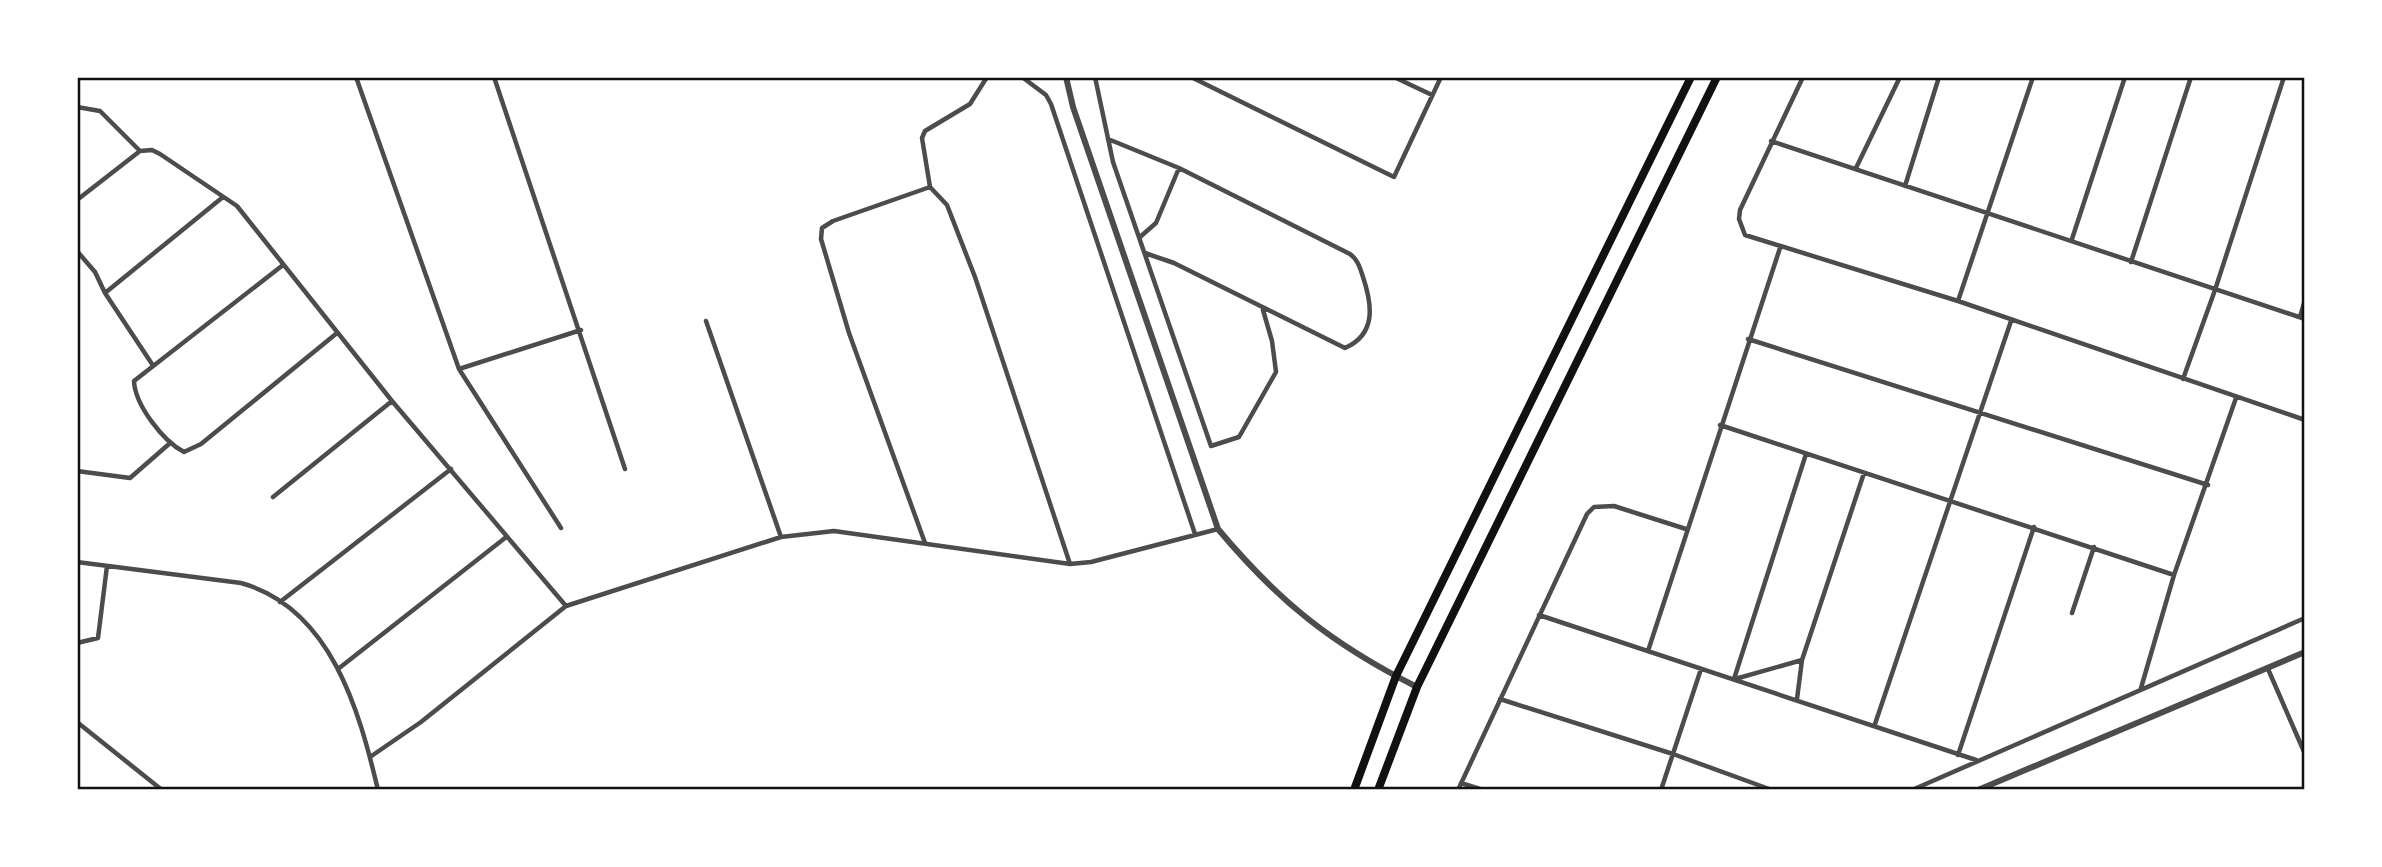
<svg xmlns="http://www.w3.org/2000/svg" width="2382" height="867" font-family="'Alegreya Sans',sans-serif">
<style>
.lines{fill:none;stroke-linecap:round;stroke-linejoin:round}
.minor{stroke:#4c4c4c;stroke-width:4.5}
.tertiary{stroke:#4c4c4c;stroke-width:6}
.primary{stroke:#111;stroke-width:8}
.neatline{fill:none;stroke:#111;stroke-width:2.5}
</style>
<rect width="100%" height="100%" fill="#fff"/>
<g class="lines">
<path class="minor" d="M356 77 459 369 561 528
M494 77 625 469
M987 77 970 104 925 131 922 138 930 187 947 205 975 277 1070 564
M1022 77 1046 95 1051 104 1195 534
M1095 77 1113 162 1211 446 1239 437 1276 372 1272 341 1263 310
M1191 77 1394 177 1441 77
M1394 77 1432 95
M1803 77 1740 210 1739 219 1745 235 1958 301 2305 420
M77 107 100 111 140 151 152 150 160 154 237 206 392 401 566 606
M1108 139 1179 168 1350 254C1358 260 1360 268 1363 277 1372 304 1377 334 1345 348L1174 263 1145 253
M1771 141 2305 319
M1856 168 1900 77
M1905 186 1939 77
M77 200 140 151
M1140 237 1156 223 1179 168
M2072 239 2125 77
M77 251 95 272 105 293 152 364
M2131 262 2191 77
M283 265 134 381C135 405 163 441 184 452L201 444 337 333
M105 293 223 197
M1958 301 2033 77
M2300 317 2305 300
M706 321 781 537
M1748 339 2208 485
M459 369 581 330
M2183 379 2215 290 2284 77
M1720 425 2174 575
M77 471 130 478 169 444
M273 497 392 401
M925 543 849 333 821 239 822 228 833 221 930 187
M77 562 241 583C331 608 359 710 378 790
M280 602 451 469
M2072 613 2094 547
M1539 615 1976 760
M77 643 98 638 107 566
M1648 651 1780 248
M338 669 505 538
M2268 669 2305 754
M1734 679 1806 454
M1735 679 1802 660
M2141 688 2174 575 2236 398
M1500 699 1673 754 1772 790
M1797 699 1802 660 1864 473
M77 722 162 790
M1875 724 2011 321
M1958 755 2034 527
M370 757 421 722 566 606 781 537 834 531 1070 564 1091 562 1218 529
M1461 783 1483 790
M1458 790 1587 514 1594 507 1614 506 1686 529
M1661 790 1701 669
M1912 790 2305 618"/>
<path class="tertiary" d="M1066 77 1073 107 1218 529C1279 602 1332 644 1417 687
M1978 790 2305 652"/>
<path class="primary" d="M1354 790 1396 676 1691 77
M1378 790 1417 687 1717 77"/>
</g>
<rect width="2382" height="867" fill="none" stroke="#ffffff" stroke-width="158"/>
<rect x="79" y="79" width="2224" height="709" class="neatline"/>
</svg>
